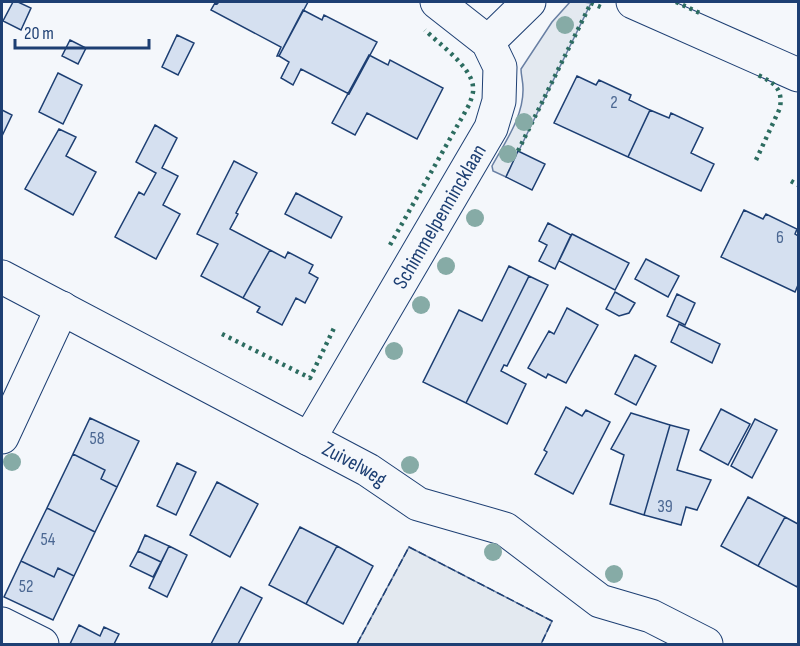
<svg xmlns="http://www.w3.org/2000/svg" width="800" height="646" font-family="'Sofia Sans Condensed',sans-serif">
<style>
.green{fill:#e3e9f0;stroke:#687fa3;stroke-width:1.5}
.building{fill:#d5e0f0;stroke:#1d3f73;stroke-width:1.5}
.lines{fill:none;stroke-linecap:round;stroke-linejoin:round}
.minor-casing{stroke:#1d3f73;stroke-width:35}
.minor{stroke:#f4f7fb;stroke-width:33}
.hedge{stroke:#2c6c60;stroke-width:4.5;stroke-dasharray:3 4.5;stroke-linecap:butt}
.fence{stroke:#1d3f73;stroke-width:1.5;stroke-dasharray:8 3;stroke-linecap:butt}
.tree{fill:#86aba6}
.labels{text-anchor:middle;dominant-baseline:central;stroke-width:4.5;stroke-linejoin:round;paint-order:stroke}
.number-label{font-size:18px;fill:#4b6792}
.street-label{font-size:21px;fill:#1d3f73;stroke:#f4f7fb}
</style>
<rect width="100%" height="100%" fill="#f4f7fb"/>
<path class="green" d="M570 2H583L591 3 506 177 493 171 492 166C505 142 524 116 523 88 523 81 521 75 521 69L552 22Z
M409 547 552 621 541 644H357Z"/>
<path class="building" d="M13 2H18L31 8 21 30 3 21Z
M219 2H308L279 56H277L281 47 211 10 215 3 217 4Z
M303 10 322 20 324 15 377 42 349 94 301 69 293 85 281 78 289 62 279 56Z
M177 35 194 43 178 75 162 67Z
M70 40 86 48 78 64 62 56Z
M369 55 388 65 390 60 443 88 417 139 367 113 355 135 332 123Z
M58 73 82 85 63 124 39 112Z
M577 76 596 85 599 80 631 95 629 100 650 110 628 157 554 123Z
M2 110 12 115 2 136Z
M650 110 669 118 671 113 703 128 691 153 714 164 701 191 628 157Z
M155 125 177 138 162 168 178 176 163 205 180 214 156 259 115 237 139 192 144 195 156 173 136 162Z
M59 129 76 137 66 156 96 172 73 215 25 189Z
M518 151 545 164 532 190 506 177Z
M234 161 257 173 236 213 238 214 230 229 270 250 243 298 201 276 218 244 197 234Z
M296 193 342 217 331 238 285 214Z
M744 210 763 219 766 214 797 229 795 234 798 236V285L795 292 721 257Z
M548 223 571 235 555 269 539 261 547 245 539 241Z
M572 234 629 263 615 290 559 261Z
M270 250 285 258 288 252 313 265 309 273 318 278 305 303 296 298 282 325 257 312 260 307 243 298Z
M646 259 679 276 668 297 635 279Z
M509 266 529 276 466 403 423 382 459 310 482 321Z
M529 276 548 285 507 366 504 365 501 371 526 384 507 424 466 403Z
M615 292 635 303 629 313 619 316 606 309Z
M677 294 695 303 685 325 667 316Z
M567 308 598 325 566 383 548 374 546 378 528 368 549 331 554 334Z
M679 324 720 344 712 363 671 342Z
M635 355 656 366 636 405 615 394Z
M566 407 582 416 586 410 610 422 573 494 535 474 547 452 544 450Z
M721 409 750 424 728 465 700 450Z
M631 413 670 425 644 515 610 504 624 455 611 449Z
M90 418 139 441 117 487 101 479 105 470 73 454Z
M755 419 777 430 752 478 731 466Z
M670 425 689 430 677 470 711 480 697 510 686 507 681 525 644 515Z
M73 454 105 470 101 479 117 487 95 532 47 508Z
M177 463 196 472 176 515 157 506Z
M217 482 258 504 230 557 190 535Z
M748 497 785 517 758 566 721 546Z
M47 508 95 532 74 576 58 568 54 577 21 561Z
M785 517 798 524V584L797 587 758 566Z
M300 527 337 546 306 604 269 585Z
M145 535 169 546 161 562 138 551Z
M169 546 187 555 167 597 149 588Z
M337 546 373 566 343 624 306 604Z
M138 551 161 562 153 577 130 566Z
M21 561 54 577 58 568 74 576 53 620 4 597Z
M241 587 262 598 238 644H211Z
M79 625 100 636 104 627 119 634 114 644H70Z"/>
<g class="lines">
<g class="minor-casing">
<g id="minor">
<path d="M633 2 798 75"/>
<path d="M488 42 529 2"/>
<path id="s1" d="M2 277 368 470 418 504 505 529 600 601 651 616 706 644"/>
<path d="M2 437 62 308"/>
<path id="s2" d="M309 439 491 128 499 101 500 67 488 42 437 2"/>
<path d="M2 624 42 644"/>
</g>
</g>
<use href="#minor" class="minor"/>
<path class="hedge" d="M676 2 702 14
M518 151 591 3 603 8
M756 160 780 108C783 88 774 83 758 75
M791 181 798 185
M390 245 469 105C471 99 474 93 473 87 472 67 439 44 425 30
M222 334 310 378 335 326"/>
<path class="fence" d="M357 644 409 547 552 621 541 644"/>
</g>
<g class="tree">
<circle cx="565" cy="25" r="9"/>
<circle cx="524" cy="122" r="9"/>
<circle cx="508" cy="154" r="9"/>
<circle cx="475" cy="218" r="9"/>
<circle cx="446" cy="266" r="9"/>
<circle cx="421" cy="305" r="9"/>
<circle cx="394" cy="351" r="9"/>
<circle cx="12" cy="462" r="9"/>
<circle cx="410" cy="465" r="9"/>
<circle cx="493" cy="552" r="9"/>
<circle cx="614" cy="574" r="9"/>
</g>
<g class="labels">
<g class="number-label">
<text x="614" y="102">2</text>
<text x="780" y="237">6</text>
<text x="97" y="438">58</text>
<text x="665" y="506">39</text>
<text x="48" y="539">54</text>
<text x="26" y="586">52</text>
</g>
<g class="street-label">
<text stroke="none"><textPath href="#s2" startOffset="258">Schimmelpennincklaan</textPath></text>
<text stroke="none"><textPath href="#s1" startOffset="399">Zuivelweg</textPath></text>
</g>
</g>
<rect width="800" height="646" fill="none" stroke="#1d3f73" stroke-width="6"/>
<path d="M15 39v9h134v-9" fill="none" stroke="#1d3f73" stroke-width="3"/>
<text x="24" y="39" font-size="18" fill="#1d3f73" stroke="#f4f7fb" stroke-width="4.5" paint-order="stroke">20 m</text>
</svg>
